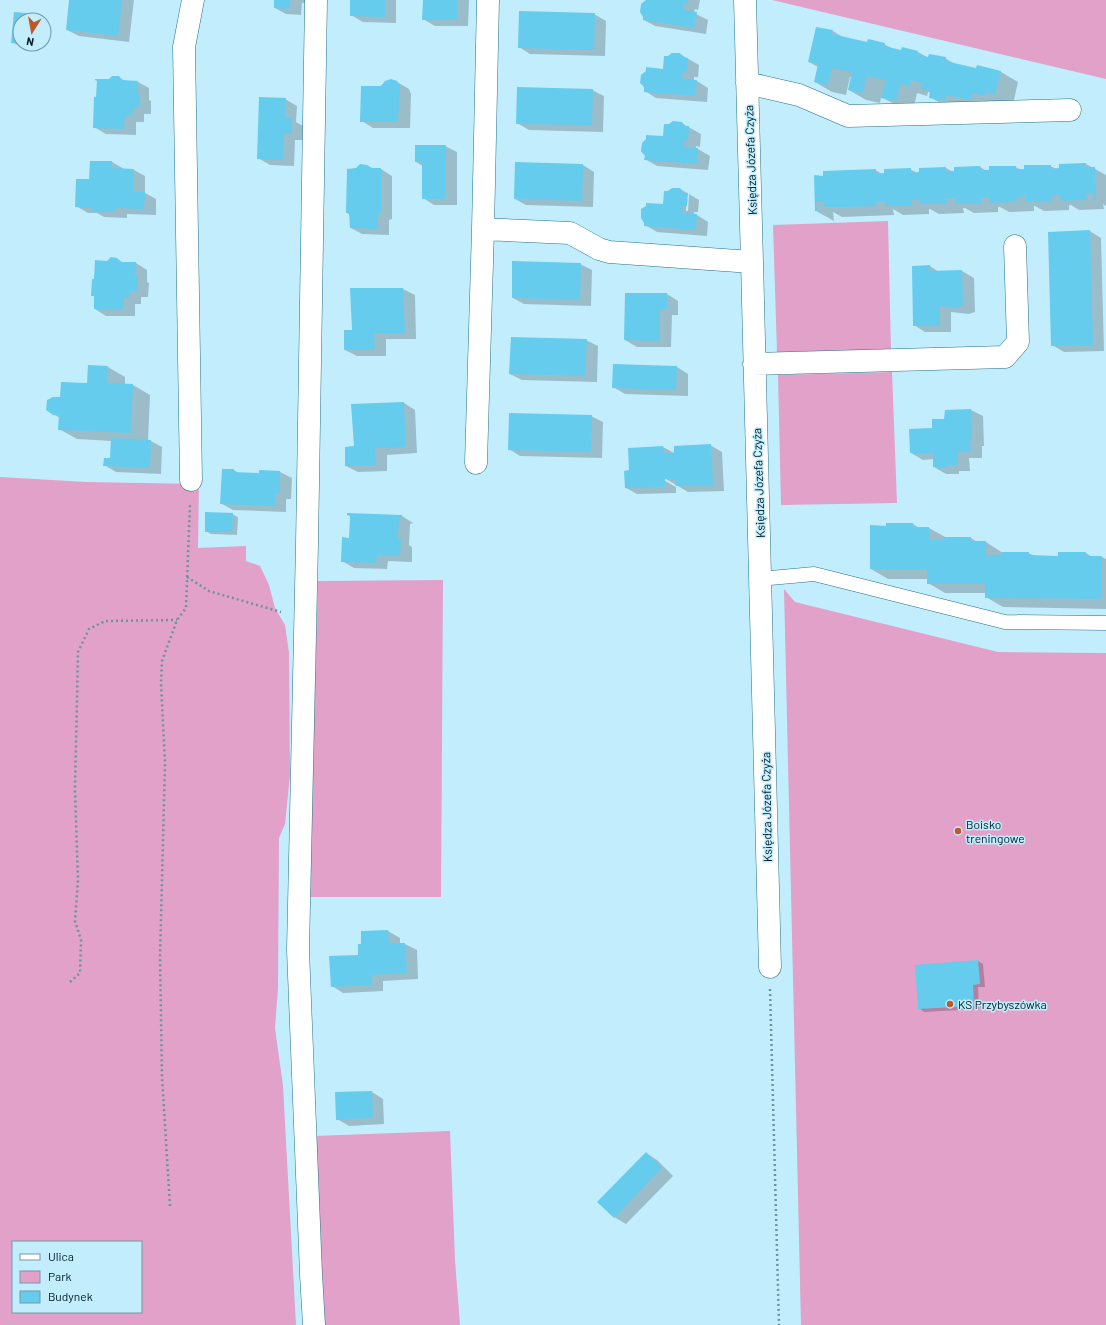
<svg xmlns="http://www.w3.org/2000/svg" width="1106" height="1325" font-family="Barlow,sans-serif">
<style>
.green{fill:#e1a1c9;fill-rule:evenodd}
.shadow{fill:#0003}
.building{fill:#65cced}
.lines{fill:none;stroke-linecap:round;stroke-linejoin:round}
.service-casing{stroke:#23728a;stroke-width:15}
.minor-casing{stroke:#23728a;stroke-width:23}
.path{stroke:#6e929f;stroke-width:2.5;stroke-dasharray:2 3;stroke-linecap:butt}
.service{stroke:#fff;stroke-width:14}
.minor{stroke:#fff;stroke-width:22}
.poi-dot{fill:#bf582d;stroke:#c2edfd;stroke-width:1.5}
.labels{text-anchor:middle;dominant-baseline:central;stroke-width:3;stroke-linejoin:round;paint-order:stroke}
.street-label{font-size:12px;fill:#001a23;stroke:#c2edfd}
.poi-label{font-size:12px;fill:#001a23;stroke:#c2edfd;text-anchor:start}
</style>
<rect width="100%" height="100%" fill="#c2edfd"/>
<path class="green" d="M772 0H1106V79Z
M888 221 891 350 777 352 773 225Z
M892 372 897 503 781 505 778 375Z
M0 477 86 482 199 484 198 548 246 546V561L260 566 269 585 275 608 285 625 289 653 290 775 285 824 279 838 278 988 275 1028 283 1086 296 1325H0ZM13 1242H141V1312H13Z
M443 580 441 897H308L310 779 315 675 318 581Z
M784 589 795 602 998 652 1106 653V1325H801Z
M450 1131 455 1260 460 1325H324L314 1136Z"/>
<path class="shadow" d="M70 0H134L129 42 79 36 67 30Z
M275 0H308V3H302L301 15 286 14 275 8Z
M351 0H396V23L363 22 351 15Z
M424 0H469L468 26H435L423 19Z
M647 0H700L698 10 695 9 694 13 708 20 706 34 655 26 644 20Z
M15 13 35 15 41 18V20H20V44H39L38 47 18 45 12 42Z
M594 14 606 21 605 56 530 54 519 47Z
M817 28 833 31 844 38 868 43 884 44 893 49 902 51V49L918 52 927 57 945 58 955 64 977 69 978 66 1001 72 1018 82 1013 104 947 107 930 97 931 93 928 92 927 96 917 93 913 110 900 107 881 97 880 103 866 100 849 90 852 77H850L846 95 832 92 815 82 818 67 809 62Z
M680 54 699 65 698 77H694V81H697L708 88 707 102 656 98 645 91Z
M119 77 125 81 138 82 149 88V100L151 101V114H144V122H136V135L106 134 94 127Z
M397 82 409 89 411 94 410 128H373L362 121 382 87Z
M592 90 604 96 603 132 529 130 517 123Z
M285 99 297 106 296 122 303 126V140H295L294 166 270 165 258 158Z
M681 123 701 134 700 147 696 146V149H698L710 156 708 170 657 166 645 159 664 137Z
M445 146 457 152V205H434L423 198V166L416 162Z
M112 162 124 169 134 170 145 176V193L156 199V215L127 214V218L104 217 97 213H88L76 206 90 180Z
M1086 164 1106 175V206L1103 204 1104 209 1079 210 1071 205H1069V210L1044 211 1035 206H1034V211L1009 212 1000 207H998V212L974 213 965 208H963L964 213 939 214 930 209H929V214L903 215 893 209 894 215 842 217 833 212 834 221 816 211 815 176 824 177 875 170 882 174 910 169 917 173 946 168 953 172 980 167 987 171 1015 167 1022 170 1050 166 1057 169Z
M583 165 594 172 593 207 526 205 515 199Z
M373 169H381L392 176V219L389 220V235L362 234 351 228 350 215 347 213Z
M680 189 689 194H687L686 211H688L689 194 699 200 698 212H694V215H697L708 222 707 236 657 232 645 225Z
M1090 231 1101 238 1104 351 1064 352 1052 345Z
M117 259 124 263H136L147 270V282L149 283 148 297H141V304H135V316H106L95 309V297L92 295 95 280 108 262Z
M580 264 592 270 591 306 524 304 513 298Z
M930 266 939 272 962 271 974 278 975 312 969 314 951 312V332H925L914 325Z
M351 289H403L415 295 416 339H386V356H357L345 350 354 331Z
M667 294 678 301V315H672L671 347H637L625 340Z
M586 340 598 346 597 382 522 380 510 374Z
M108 367 125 377V385H133L150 395 148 441H151L162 447 161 474 116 472 104 465 111 459 112 441 77 439 59 429 60 418 53 414 61 398 88 384Z
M677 367 688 374V396L625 394 613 387Z
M404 403 415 410 417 453 387 455V471L358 472 346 466 355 447Z
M971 410 983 416 984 446H982V458H969L970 471H959V474H946L934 467V459L923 460 911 453 933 429 945 420 946 411Z
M591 416 603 422 602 458 520 456 509 449Z
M710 445 722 452 724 491 688 492 661 476 660 478 676 487V493L637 494 626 488 630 471 663 447 676 454Z
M223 470H234L240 474H260V471L280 472 292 478 291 499H286V512L233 510 222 504Z
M232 514 238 517 237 535 211 534 206 531Z
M351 516H402L413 523 410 524 409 545 412 547V562L388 561 387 569 354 568 342 561 350 539Z
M887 524H913L919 528H929L947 538H971L977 542H986L1003 553H1028L1035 556 1059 557 1086 553 1092 557H1102L1106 559V609L1003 607 986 597V593H945L928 583V579H888L871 569 887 527Z
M388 931 400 938V944H405L417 950 418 979 383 981V991L343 993 332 986 359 956 362 945V932Z
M978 961 983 964 985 987H978L979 1009 924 1012 919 1008Z
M372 1092 383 1099 384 1124 349 1126 337 1119Z
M646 1153 657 1160 673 1176 626 1224 614 1217Z"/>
<path class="building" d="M69 0H122L118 36 66 30Z
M274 0H290V9L274 8Z
M350 0H385V17L350 16Z
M423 0H457V20H422Z
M646 0H688L687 4 683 3V10L697 12 694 28 643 20V17L640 12 641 4Z
M519 11 595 13 594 50 518 48Z
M14 12 36 14 35 20H20V44L11 43Z
M816 27 833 30 832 34 867 42 868 39 885 43 884 46 901 50 902 47 918 51 917 54 928 57 929 54 946 57 945 61 976 68 977 65 1001 71 995 95 986 92 985 96 972 93 971 100 946 95 945 101 929 98 930 91 921 89 922 83 911 80 910 86 900 84 896 101 881 98 886 80 866 76 863 93 848 90 852 72 832 68 828 85 814 82 818 64 808 62Z
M672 53H680L684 58H688L687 71H683L682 79 697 80 695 96 644 92V87L640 83 641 75 646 71V67L663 69 664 56H668Z
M112 76H119L122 80 138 81V94H140L139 108H133L132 116H125L124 129 93 128 94 97H96L97 81 95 80V79H109Z
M391 79 397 81 400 86 398 122H360L361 86H381L385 81Z
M517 87 593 89 592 125 516 124Z
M259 97 286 98 285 118H292V134H284L283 160 257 159Z
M673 121 682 122 685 126H689L688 141 684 140V147L698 148 697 164 644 160 645 156 641 151 642 143 646 139V135L663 136 664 124H669Z
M415 145H446L445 199H422V162H415Z
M90 161H112V168L134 169 133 191 145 192 144 209 116 208V212L92 211V208L75 207 76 179H89Z
M515 162 583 164 582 201 514 199Z
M1086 163V167H1095L1096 200H1094V194H1086L1087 200 1061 201 1060 195 1052 196V201L1025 202V196L1017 197 1016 202 990 203V197L981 198V203L955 204V198L946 199 947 204H920V199L912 200V205L885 206V201H876L877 206 850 207H824V202H816L817 211H815L814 175 823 176V171L876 169V174L884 173V169L911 168V173L919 172V168L946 167V171H954V167L980 166 981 170H989V166H1016V169H1024V165H1051V169L1059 168V164Z
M360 164 367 165 372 168H381V213H378V229L350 228 349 213H346L347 169 356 168Z
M672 188H680L684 193H688L687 206H683L682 213 697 214 696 230 644 226V223L641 218V209L646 206V203L663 204 664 191H668Z
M1090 230 1093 345 1051 346 1048 232Z
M111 257 117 258 121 262H136L135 276H138L137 291H130V298H124L123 310 94 309V296H91L92 279H94L95 260 107 261Z
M512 261 581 263 580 300 512 298Z
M930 265V271L962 270 963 305 956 308 940 306V326H913L912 266Z
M350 288H403L405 333H374L375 350H344V330H352Z
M625 293H667V309H660V341L624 340Z
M511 337 587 339 585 376 509 374Z
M613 364 677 366 676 390 612 388Z
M88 365 108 366 107 383 133 384 131 433 58 430 59 415H53L46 410 47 400 53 397H60L61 382 87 383Z
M404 402 406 447 375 448 376 465 345 466V447L354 446 351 404Z
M971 409 972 440H970L971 452H958V465H948V468L933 467V453H910L909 429 932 428V419H944L945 410Z
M509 413 592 415 591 452 508 450Z
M111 438 151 440 150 468 103 466 104 458H110Z
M711 444 713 485 676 486 675 479H665V487L625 488 624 471 629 470 628 448 663 446 664 453H674V446Z
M222 469H234V472L259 473V470L280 471V493H275V506L220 504Z
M205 512 233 513 232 532H205Z
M347 513 402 515V518H399L398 539H401L400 556 377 555 376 563 341 562 342 537 349 538 350 516 347 515Z
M886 523H913V527H929V540H943V537H971V541H986V555H1001L1002 552H1029V555L1058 556V552H1086V556H1102L1101 599 985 598V584H927V570L870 569V525L886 526Z
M388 930 389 943H405L407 973 372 975V985L331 987 329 956 358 955V944H361V931Z
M978 960 980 984 973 985 974 1006 918 1009 915 965Z
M372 1091 373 1118 336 1120 335 1092Z
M646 1152 662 1168 614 1218 597 1202Z"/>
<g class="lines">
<g class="service-casing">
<path id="service" d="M760 579 814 574 1005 622 1106 623"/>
</g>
<g class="minor-casing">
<path id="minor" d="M745 0 752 262 770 967
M747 83 799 95 848 116 1070 110
M483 229 570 233 599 249 609 252 752 262
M754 364 1005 357 1018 342 1015 246
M476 463 483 229 488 0
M191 480 184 47 193 0
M314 1325 311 1274 298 950 307 544 316 0"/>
</g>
<path class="path" d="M187 577 209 591 281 612
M70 982 80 973 81 940 75 921 78 880 75 790 78 652 89 629 105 621 177 620
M770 989 779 1325
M170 1206 162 1077 160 957 165 763 161 683 162 661 177 620 186 608 190 503"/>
<use href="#service" class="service"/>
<use href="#minor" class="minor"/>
</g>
<g class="poi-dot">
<circle cx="958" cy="831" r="4"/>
<circle cx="950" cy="1004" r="4"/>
</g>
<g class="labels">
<g class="street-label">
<text transform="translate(750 160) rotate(-92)">Księdza Józefa Czyża</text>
<text transform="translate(758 483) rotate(-92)">Księdza Józefa Czyża</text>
<text transform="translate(766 807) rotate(-91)">Księdza Józefa Czyża</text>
</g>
<g class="poi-label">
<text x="966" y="824">Boisko<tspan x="966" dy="14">treningowe</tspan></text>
<text x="958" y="1004">KS Przybyszówka</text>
</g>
</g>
<rect x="12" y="1241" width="130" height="72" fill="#c2edfd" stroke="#7499a6"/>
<rect x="20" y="1254" width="20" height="6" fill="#ffffff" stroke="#7499a6"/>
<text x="48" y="1261" font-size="12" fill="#001a23">Ulica</text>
<rect x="20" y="1271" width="20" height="12" fill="#e1a1c9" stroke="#7499a6"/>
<text x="48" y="1281" font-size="12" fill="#001a23">Park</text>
<rect x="20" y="1291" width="20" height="12" fill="#65cced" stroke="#7499a6"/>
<text x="48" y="1301" font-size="12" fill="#001a23">Budynek</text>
<g transform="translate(32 32) rotate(191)"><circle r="19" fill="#c2edfd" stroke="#7499a6"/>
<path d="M0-3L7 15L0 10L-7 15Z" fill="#bf582d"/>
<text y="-6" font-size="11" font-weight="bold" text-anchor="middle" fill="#001a23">N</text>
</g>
</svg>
